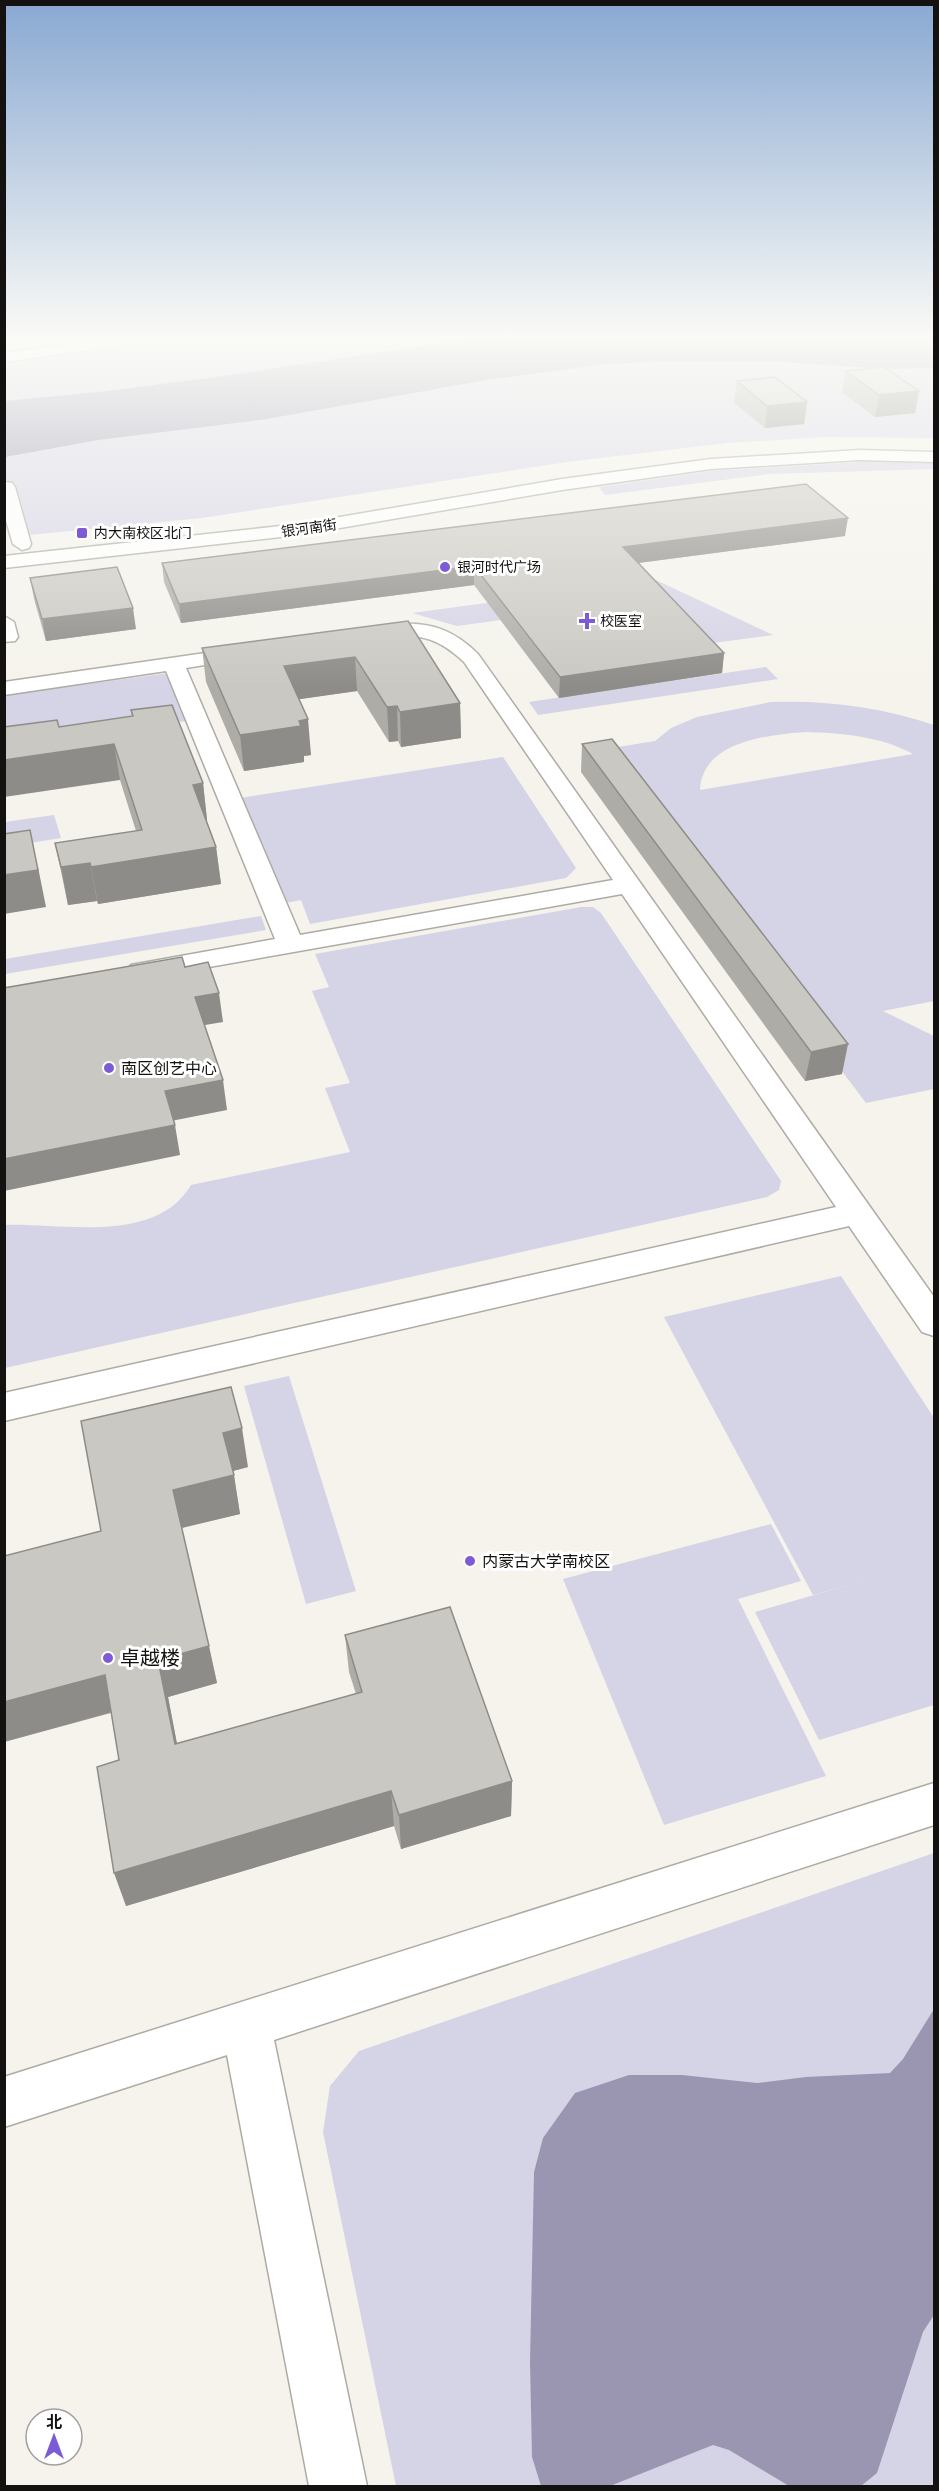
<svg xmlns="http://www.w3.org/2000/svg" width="939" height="2491" font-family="'DejaVu Sans','Noto Sans SC',sans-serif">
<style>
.green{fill:#d5d3e6;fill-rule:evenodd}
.water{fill:#9a96b2}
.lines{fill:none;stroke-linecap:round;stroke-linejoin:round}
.minor-casing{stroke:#adaba4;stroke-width:3}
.major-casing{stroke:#adaba4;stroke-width:3}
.minor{fill:#fff;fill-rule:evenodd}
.major{fill:#fff;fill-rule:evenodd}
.wall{fill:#aeaca7}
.shaded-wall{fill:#8d8c88}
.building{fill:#cac8c2;stroke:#8d8c88;stroke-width:1.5}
.poi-dot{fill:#7c5bd5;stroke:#fff;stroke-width:2}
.labels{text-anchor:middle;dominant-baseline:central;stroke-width:6;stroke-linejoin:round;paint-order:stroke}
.far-street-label{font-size:14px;fill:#131210;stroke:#fff}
.far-poi-label{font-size:14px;fill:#131210;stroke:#fff;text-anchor:start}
.poi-label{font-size:16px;fill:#131210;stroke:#fff;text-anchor:start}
.near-poi-label{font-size:20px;fill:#131210;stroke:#fff;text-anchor:start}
</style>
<rect width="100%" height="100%" fill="#f5f3ec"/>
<path class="green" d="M173 339H934V438L827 437 727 443 567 462 202 518 30 535 15 483 5 484V364Z
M894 460 934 461V469L769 474 605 495 599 487 711 471Z
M656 580 773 635 713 643 667 597 457 626 412 613Z
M766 667 778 679 538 715 529 702Z
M169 673 187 721 5 747V695Z
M771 702C827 700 882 707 934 725V1001L883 1011 934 1036V1089L866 1103 600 750 655 741 671 728 697 717ZM805 732C842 733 880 736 913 754L700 790C702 741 769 735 805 732Z
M503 757 576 868 566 878 310 924 301 900 286 903 240 798Z
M54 815 61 838 5 847V822Z
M581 907H593L601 913 781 1181 779 1190 767 1197 5 1368V1225C61 1223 156 1245 191 1185L350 1152 325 1088 350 1083 312 991 329 987 315 954Z
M261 916 266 930 5 974V959Z
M841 1276 934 1418V1705L819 1740 755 1612 873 1578 813 1595 664 1317Z
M289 1376 356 1591 306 1604 244 1386Z
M771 1524 801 1581 738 1599 826 1776 664 1825 563 1579Z
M934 1853V2486H396L323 2132 330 2086 359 2051Z"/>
<path class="water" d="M466 339H934V368L883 369 785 362 677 361 605 364 487 380 261 420 98 440 5 457V401L108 391 231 375Z
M934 2009V2315L923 2332 877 2473 861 2486H789L729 2450 713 2445 610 2486H541L532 2457 530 2362 534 2172 543 2138 575 2093 629 2075H682L757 2083 806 2077 890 2073 903 2059Z"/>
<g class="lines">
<g class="minor-casing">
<path id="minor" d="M4 482 12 483 15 487 31 544 29 548 22 550 13 544 4 514Z
M4 616 14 622 18 637 15 641 4 642Z
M399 624C432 622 455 631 478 654L934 1297V1336L922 1332 849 1226 4 1421V1393L836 1207 622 894 141 979 131 977 127 971 131 965 275 939 166 671 4 695V682L247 647 254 649 257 653 254 657 186 668 300 935 613 880 464 662C441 640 422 633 390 637 380 638 371 641 362 638L359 634 362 630Z
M934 1783V1825L274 2040 367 2486H309L227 2055 4 2127V2077Z"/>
</g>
<g class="major-casing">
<path id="major" d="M107 339H142L135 343 4 362V353Z
M860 450 934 452V462L860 460 711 469 562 490 299 535 4 568V556L299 524 562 479 711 459Z"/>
</g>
<use href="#minor" class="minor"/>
<use href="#major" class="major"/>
</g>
<path class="wall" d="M846 371 919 391 915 413 875 417 842 392Z
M737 381 807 402 804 424 765 428 734 403Z
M845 536 639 563 724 653 722 673 559 698 474 585 181 623 164 582 162 563Z
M30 578 136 629 46 641 34 599Z
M408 621 460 703 461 738 401 747 398 741 389 742 357 691 299 699 311 755 304 756V762L244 771 206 682 202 648Z
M131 710 203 783 207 820H206L216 847 221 884 98 904 97 901 68 905 55 843 136 831 120 780 59 727 132 717Z
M582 744 842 1074 805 1081 581 772Z
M81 1421 248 1467 233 1471 240 1514 182 1528 217 1683 168 1697 177 1744 356 1694 349 1672 345 1635 512 1781 511 1816 401 1849 394 1826 126 1906 119 1760 111 1713 4 1742V1556L101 1531Z"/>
<path class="shaded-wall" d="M919 391 915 413 875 417 879 395Z
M807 402 804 424 765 428 767 406Z
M848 518 845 536 622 565 623 547Z
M474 566V585L181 623 179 604Z
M133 608 136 629 46 641 42 619Z
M724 653 722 673 559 698 560 677Z
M355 657 357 691 287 701 284 666Z
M460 703 461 738 401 747 400 712Z
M397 706 398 741 389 742 387 707Z
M308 719 311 755 304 756V762L244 771 240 735 299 721Z
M114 744 120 780 4 797V760Z
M203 783 207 820 198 822 193 785Z
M216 847 221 884 98 904 91 867Z
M90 863 97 901 68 905 61 867Z
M38 867 46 907 4 914V875Z
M219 993 223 1022 199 1026 195 997Z
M848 1044 842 1074 805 1081 811 1052Z
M223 1080 227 1110 171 1121 165 1091Z
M175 1125 180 1155 4 1191V1159Z
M242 1428 248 1467 229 1472 223 1433Z
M234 1475 240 1514 181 1528 173 1490Z
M209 1646 217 1683 168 1697 184 1780 175 1744 158 1660Z
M105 1675 116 1711 4 1742V1702Z
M512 1781 511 1816 401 1849 399 1815Z
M391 1791 394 1826 126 1906 114 1873Z"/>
<path class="building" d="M884 367 919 391 879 395 846 371Z
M775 377 807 402 767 406 737 381Z
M806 484 848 518 623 547 724 653 560 677 474 566 179 604 162 563Z
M117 567 133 608 42 619 30 578Z
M408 621 460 703 400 712 397 706 387 707 355 657 284 666 308 719 299 721 301 726 240 735 202 648Z
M172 705 203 783 193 785 216 847 91 867 90 863 61 867 55 843 142 830 114 744 4 760V727L57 720 59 727 133 716 131 710Z
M612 739 848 1044 811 1052 582 744Z
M30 830 38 870 4 875V834Z
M182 957 185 967 208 962 219 993 195 997 223 1080 165 1091 175 1125 4 1159V988Z
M231 1387 242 1428 223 1433 234 1475 173 1490 209 1646 158 1660 175 1744 362 1692 345 1635 450 1607 512 1781 399 1815 391 1791 114 1873 97 1767 119 1760 105 1675 4 1702V1556L101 1531 81 1421Z"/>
<linearGradient id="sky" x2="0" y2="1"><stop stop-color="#89a8d2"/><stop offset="0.49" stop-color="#fafaf6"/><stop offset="1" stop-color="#fafaf6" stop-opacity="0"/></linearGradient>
<rect width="939" height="688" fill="url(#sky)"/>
<g class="poi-dot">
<rect x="76" y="527" width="12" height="12" rx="3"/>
<circle cx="445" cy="567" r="6"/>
<path d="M584 612h6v6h6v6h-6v6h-6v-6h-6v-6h6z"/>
<circle cx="109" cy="1068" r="6"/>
<circle cx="470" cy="1561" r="6"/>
<circle cx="108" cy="1658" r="6"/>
</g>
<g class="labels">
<g class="far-street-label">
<text transform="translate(309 528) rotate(-8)">银河南街</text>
</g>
<g class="far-poi-label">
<text x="94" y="533">内大南校区北门</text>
<text x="457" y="567">银河时代广场</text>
<text x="600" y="621">校医室</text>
</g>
<g class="poi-label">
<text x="121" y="1068">南区创艺中心</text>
<text x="482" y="1561">内蒙古大学南校区</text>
</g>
<g class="near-poi-label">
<text x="120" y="1658">卓越楼</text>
</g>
</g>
<rect width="939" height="2491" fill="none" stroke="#131210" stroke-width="12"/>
<g transform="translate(54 2437)"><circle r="28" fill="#ffffff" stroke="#a1a09f" stroke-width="1.5"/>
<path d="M0-4.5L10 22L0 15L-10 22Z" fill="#7c5bd5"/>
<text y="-9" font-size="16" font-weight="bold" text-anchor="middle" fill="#131210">北</text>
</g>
</svg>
